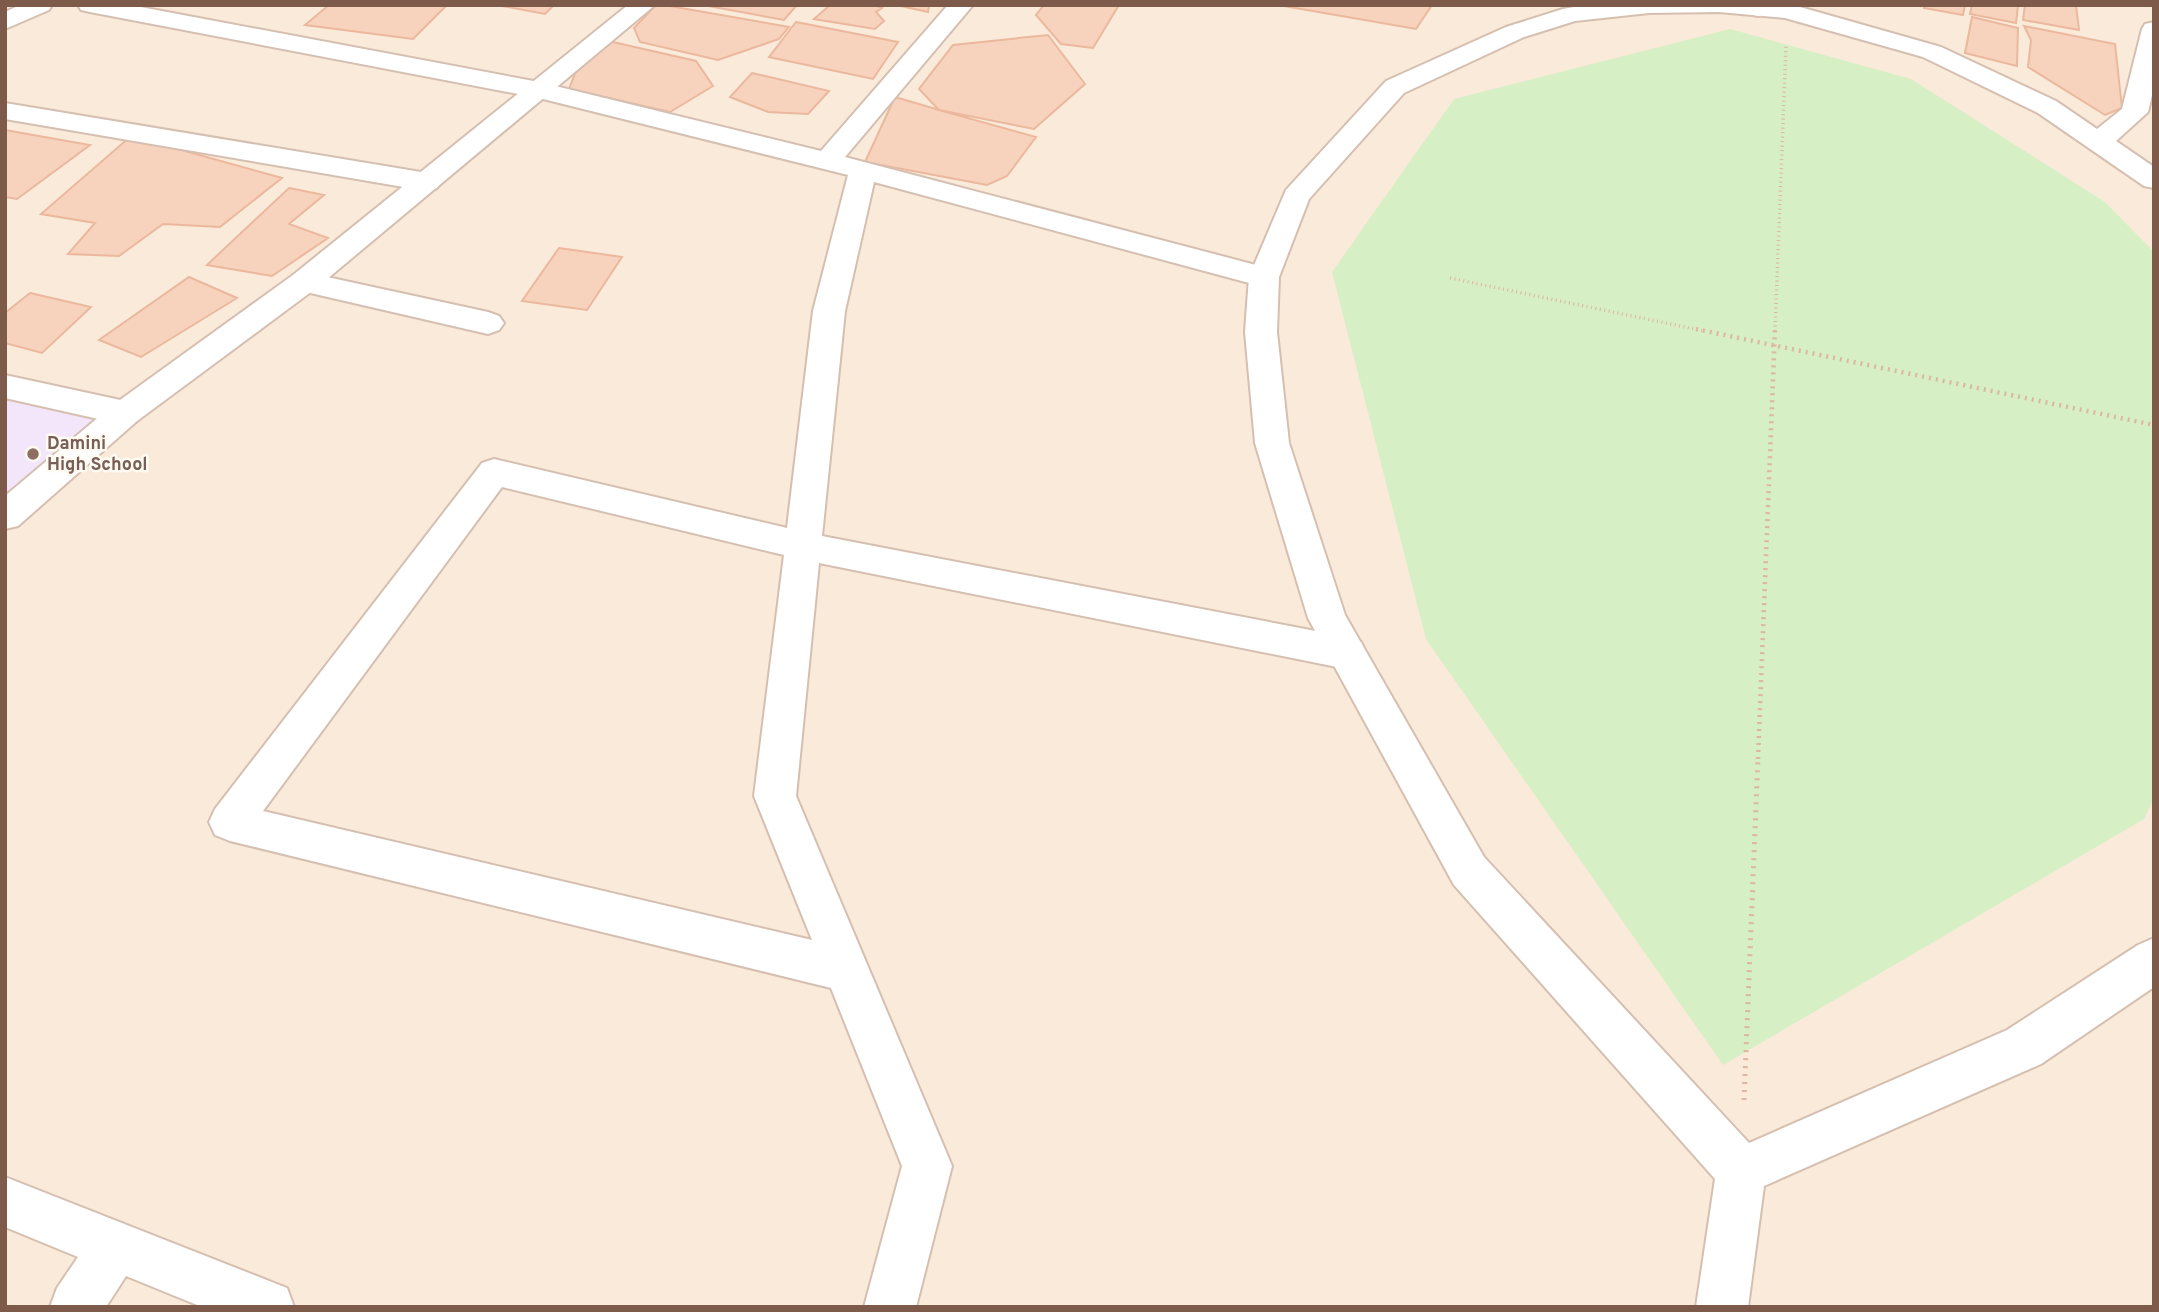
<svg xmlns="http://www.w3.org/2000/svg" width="2159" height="1312" font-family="Overpass,sans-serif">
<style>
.residential{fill:#f9eada}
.education{fill:#f3e6fb}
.green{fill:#d7efc5}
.building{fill:#f7d3be;stroke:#ebb89d;stroke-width:2}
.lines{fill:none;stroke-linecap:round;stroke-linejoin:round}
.minor-casing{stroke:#d5bfb0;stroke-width:4}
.tertiary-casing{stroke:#d5bfb0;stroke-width:4}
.secondary-casing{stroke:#dbc1af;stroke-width:4}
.path-far2{stroke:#ddb6a0;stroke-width:3.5;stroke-dasharray:1 3.5;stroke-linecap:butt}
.path-far1{stroke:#ddb6a0;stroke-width:4.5;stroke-dasharray:2 5;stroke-linecap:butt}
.path{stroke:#ddb6a0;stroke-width:5;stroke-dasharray:2 6;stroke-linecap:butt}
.minor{fill:#fff;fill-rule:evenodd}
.tertiary{fill:#fff;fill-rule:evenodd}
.secondary{fill:#fff;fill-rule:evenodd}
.education-dot{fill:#8d6e63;stroke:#fffaf2;stroke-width:2.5}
.labels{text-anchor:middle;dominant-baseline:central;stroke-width:5;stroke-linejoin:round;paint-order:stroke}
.education-label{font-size:18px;font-weight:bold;fill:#785e54;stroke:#fffaf2;text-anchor:start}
</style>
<rect width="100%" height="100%" fill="#fef6ea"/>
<path class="residential" d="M5 5H2154V1307H5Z"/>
<path class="education" d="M5 378 118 410 5 498Z"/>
<path class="green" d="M1730 29 1911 79 2105 202 2154 252V798L2144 819 1723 1065 1426 639 1332 272 1454 99Z"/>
<path class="building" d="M329 5H447L413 39 305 25Z
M497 5H554L545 14Z
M656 5H664L789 27 779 39 718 60 640 42 634 28Z
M703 5H797L784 20Z
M830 5H875L882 8 876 12 884 21 875 29 814 19Z
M896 5H929L928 12Z
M1044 5H1119L1093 48 1061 44 1036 15Z
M1278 5H1432L1416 29Z
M1924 5H1965L1963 15 1924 8Z
M1972 5H2018L2016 23 1970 14Z
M2025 5H2076L2079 30 2023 20Z
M1972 17 2018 28 2017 66 1965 53Z
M796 22 898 42 873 79 769 57Z
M2024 26 2115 44 2122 108 2105 115 2028 67 2031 40Z
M1048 35 1085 84 1034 129 939 110 919 89 953 45Z
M604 40 696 61 713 86 670 112 569 89 580 61Z
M752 73 829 91 808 114 768 112 730 97Z
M895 97 946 112 1036 137 1007 176 987 185 865 162Z
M5 130 90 145 17 199 5 197Z
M131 136 282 178 220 227 163 224 119 256 68 254 95 223 41 214Z
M289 188 324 195 289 224 328 238 272 276 207 265Z
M559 248 622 257 587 310 522 301Z
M189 277 237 298 141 357 99 340Z
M30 293 91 307 42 353 5 343V313Z"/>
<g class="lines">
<g class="minor-casing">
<path id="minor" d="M20 5H52L49 10 5 29V12Z
M78 5H130L539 82 821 151 948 5H973L845 157 1275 270 1279 277 1275 284 1264 287 874 182 845 311 822 536 1347 637 1361 642 1366 653 1361 664 1347 669 819 563 796 796 952 1166 916 1307H864L902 1166 831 988 230 841 215 835 209 822 215 809 482 463 494 459 787 528 813 311 848 175 539 98 90 12 81 10ZM502 487 784 555 754 796 812 940 263 811Z
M5 103 427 173 437 176 441 182 437 188 427 191 5 119Z
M304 272 488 312 499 316 504 323 499 330 488 334 293 289 289 282 293 275Z
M5 375 125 401 137 405 142 413 137 421 125 425 5 398Z
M5 1177 287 1288 294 1307H202L126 1276 106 1307H50L57 1288 78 1257 5 1227Z"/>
</g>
<g class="tertiary-casing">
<path id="tertiary" d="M628 5H655L315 289 137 421 18 526 5 529V496L113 405 293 275Z
M1585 5H1793L1941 47 2056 101 2097 129 2122 109 2142 29 2145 24 2154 22V87L2148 112 2116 141 2154 167V188L2144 186 2038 113 1923 57 1785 18 1719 12 1649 13 1575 21 1524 37 1404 93 1309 199 1279 277 1277 332 1289 443 1345 615 1484 857 1749 1143 2007 1030 2138 945 2154 938V987L2041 1064 1764 1186 1748 1307H1696L1715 1179 1454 885 1308 618 1255 443 1245 332 1249 277 1286 190 1386 81 1506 27 1563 9Z"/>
</g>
<g class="secondary-casing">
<path id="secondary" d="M1746 5H1770L1767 14 1758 16 1749 14Z"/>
</g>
<path class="path-far2" d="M1450 278 1704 331
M1775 331 1786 46"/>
<path class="path-far1" d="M1696 329 2154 425
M1758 759 1775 329"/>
<path class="path" d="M1744 1100 1758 757"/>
<use href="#minor" class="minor"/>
<use href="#tertiary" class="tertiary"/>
<use href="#secondary" class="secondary"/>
</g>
<circle class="education-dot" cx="33" cy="454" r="7"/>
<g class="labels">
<g class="education-label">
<text x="47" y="444">Damini<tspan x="47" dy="21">High School</tspan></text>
</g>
</g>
<rect width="2159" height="1312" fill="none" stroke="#7d5a49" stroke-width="14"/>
</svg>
